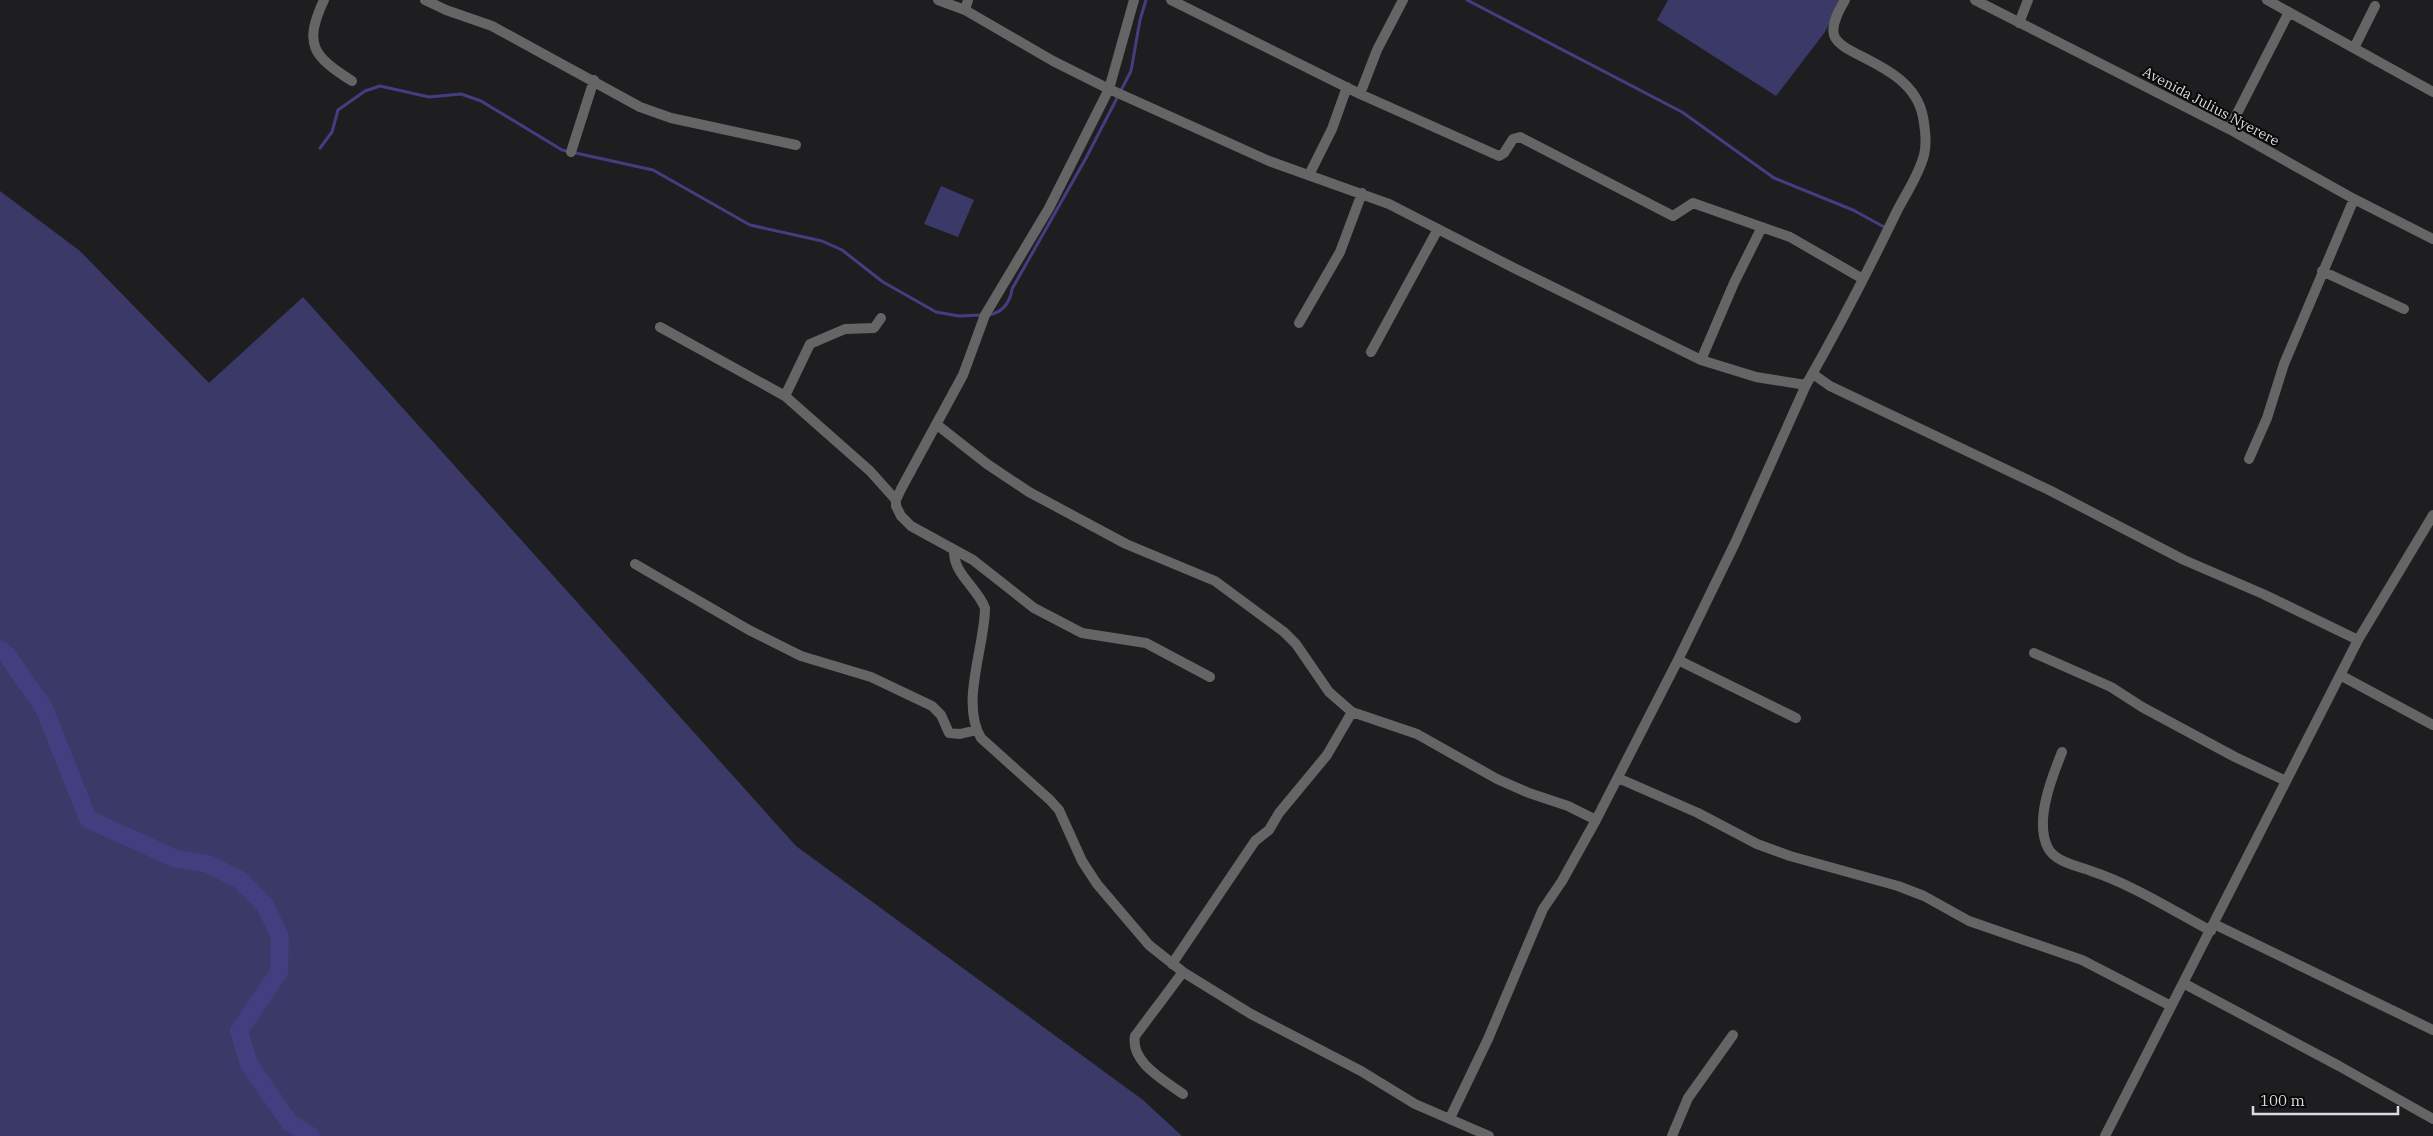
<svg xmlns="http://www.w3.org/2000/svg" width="2433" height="1136" font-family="'IBM Plex Serif',serif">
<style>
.green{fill:#3a3967}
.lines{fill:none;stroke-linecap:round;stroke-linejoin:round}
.stream{stroke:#423e80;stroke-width:3}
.river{stroke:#423e80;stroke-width:18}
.minor{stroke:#656566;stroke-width:10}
.labels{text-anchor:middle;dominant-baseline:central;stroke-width:4;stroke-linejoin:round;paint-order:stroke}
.street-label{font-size:14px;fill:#dbdcdd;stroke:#080809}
</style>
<rect width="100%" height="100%" fill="#1e1e21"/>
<path class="green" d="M1668 0H1841L1825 32 1776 96 1657 20Z
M941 186 974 200 958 237 924 224Z
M0 191 80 251 209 383 303 297 796 846 1143 1100 1182 1136H0Z"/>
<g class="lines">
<path class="stream" d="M1467 0 1682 112 1774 178 1853 210 1886 228
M320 148 332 132 338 110 365 91 380 86 429 97 461 94 481 101 562 150 653 170 750 225 822 241 842 250 883 282 936 312 959 316 982 315
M989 315C1003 312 1010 303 1012 289L1086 158 1131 71 1140 20 1146 0"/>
<path class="river" d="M0 649 7 655 44 708 88 819 174 858 208 864 240 880 265 905 280 937 279 972 239 1031 249 1064 289 1122 311 1136"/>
<path class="minor" d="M324 0C303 45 313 56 352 81
M425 0 446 10 492 26 640 107 671 118 796 145
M938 0 965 10 1053 61 1109 89 1269 161 1389 204 1516 269 1701 360 1756 377 1806 385C1838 329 1868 271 1896 213 1905 195 1919 175 1924 155 1927 144 1925 128 1923 117 1913 64 1840 57 1834 35 1831 24 1839 10 1845 0
M1134 0 1109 89 1049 208 985 315 963 375 901 489 896 500V506L901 516 911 526 973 560 1034 608 1082 633 1146 643 1210 677
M1171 0 1360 94 1499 156 1504 153 1513 139 1520 137 1673 216 1693 203 1790 237 1863 279
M1975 0 2229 129 2354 199 2433 239
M2267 0 2433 92
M965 10 968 0
M2019 23 2028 0
M2354 48 2375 6
M1360 94 1377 50 1403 0
M2229 129 2289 12
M571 152 594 80
M1309 175 1332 129 1347 87
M2322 271 2404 309
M1299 323 1340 252 1362 193
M660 327 785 396 870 471 896 500
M1371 352 1438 229
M1701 360 1734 283 1762 227
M1813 374 1830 386 2049 490 2184 560 2263 594 2358 640
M785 396 810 344 845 329 874 328 881 318
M936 424 987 464 1029 492 1126 544 1215 581 1284 632 1296 644 1329 692 1352 712 1417 734 1497 779 1529 793 1568 806 1596 820
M2249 459 2267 418 2284 364 2354 199
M954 550C953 574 977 587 985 608 985 646 960 703 981 738L1050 800 1059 810 1082 861 1097 884 1149 945 1183 972 1251 1014 1361 1071 1415 1104 1489 1136
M635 564 749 630 801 656 871 677 932 706 941 715 949 733 960 734 977 730
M2034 653 2111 687 2142 707 2235 757 2286 781
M1678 660 1796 718
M2340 675 2433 725
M2062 752C2052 777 2034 821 2048 848 2055 862 2078 866 2091 871 2133 885 2172 910 2211 931
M1618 778 1698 813 1757 844 1790 856 1898 886 1924 896 1969 921 2082 960 2171 1006
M2214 924 2433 1030
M1172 964 1255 841 1269 830 1279 813 1327 755 1352 712
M2183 983 2339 1066 2433 1119
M1183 1094C1164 1080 1130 1062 1135 1036L1183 972
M1450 1118 1488 1039 1543 909 1562 881 1596 820 1678 660 1736 541 1806 385
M1672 1136 1688 1098 1733 1035
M2105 1136 2358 640 2433 515"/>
</g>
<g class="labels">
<g class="street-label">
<text transform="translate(2211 106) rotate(28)">Avenida Julius Nyerere</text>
</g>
</g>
<path d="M2253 1106v8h145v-8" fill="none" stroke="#dbdcdd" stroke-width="2.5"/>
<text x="2260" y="1106" font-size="15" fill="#dbdcdd" stroke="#080809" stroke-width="4" paint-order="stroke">100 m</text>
</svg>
